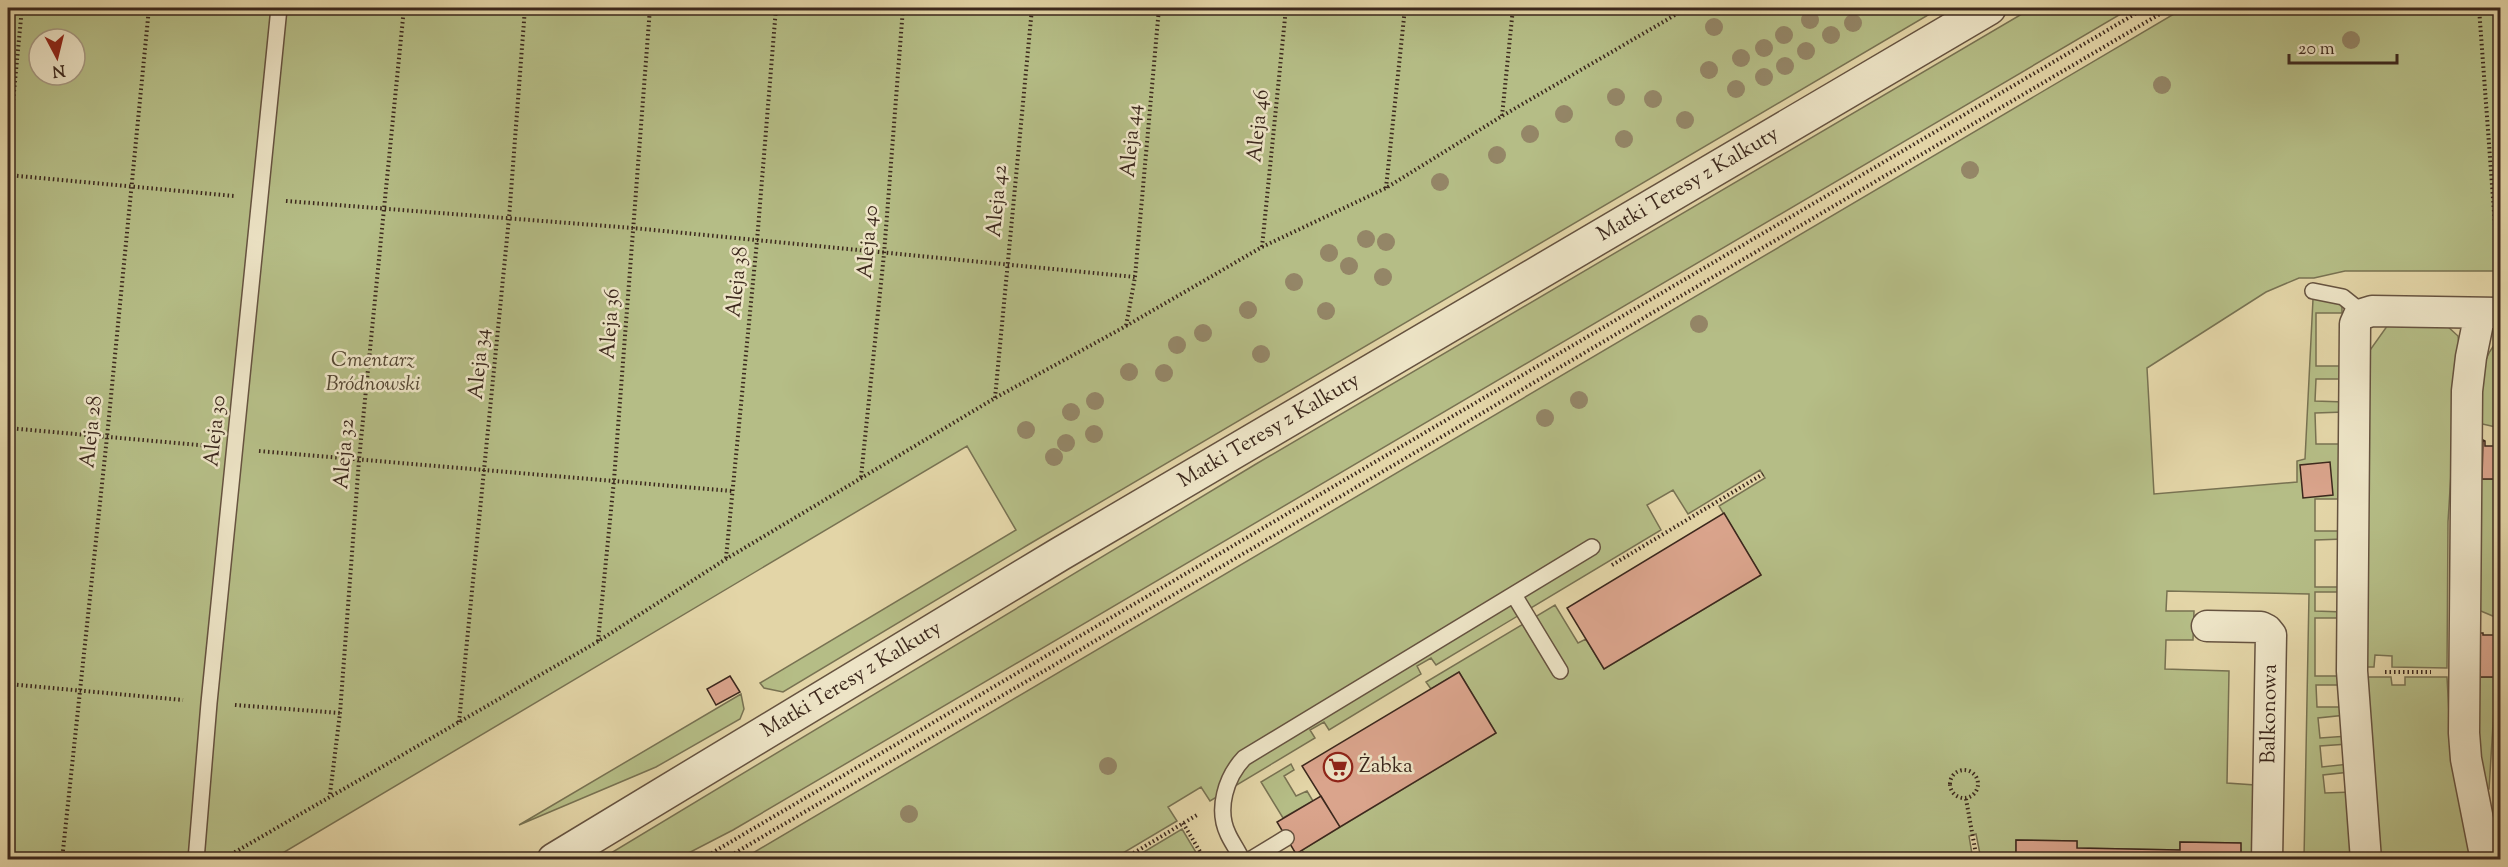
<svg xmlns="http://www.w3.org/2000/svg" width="2508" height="867" font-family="'Sorts Mill Goudy',serif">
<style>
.green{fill:#b5bd86;stroke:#787252;stroke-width:1.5;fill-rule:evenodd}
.building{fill:#daa48c;stroke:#3c281d;stroke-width:1.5}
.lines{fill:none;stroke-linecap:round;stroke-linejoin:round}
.service-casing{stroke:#665340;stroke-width:18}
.minor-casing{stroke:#665340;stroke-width:33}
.tertiary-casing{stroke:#665340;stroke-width:36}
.path{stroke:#3c281d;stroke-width:4;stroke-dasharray:1.5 3;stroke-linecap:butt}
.service{stroke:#ede4c6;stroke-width:15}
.minor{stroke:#ede4c6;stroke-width:30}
.tertiary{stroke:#ede4c6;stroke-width:33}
.tree{fill:#948667}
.labels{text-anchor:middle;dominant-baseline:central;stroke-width:5;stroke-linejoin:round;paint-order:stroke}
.street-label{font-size:21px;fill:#3c281d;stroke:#ede4c6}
.park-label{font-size:21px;font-style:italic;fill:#544632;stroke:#ede4c6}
.poi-label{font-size:21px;fill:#3c281d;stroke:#ede4c6;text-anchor:start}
</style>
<rect width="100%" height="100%" fill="#e3d5a7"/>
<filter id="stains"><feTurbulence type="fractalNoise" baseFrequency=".00333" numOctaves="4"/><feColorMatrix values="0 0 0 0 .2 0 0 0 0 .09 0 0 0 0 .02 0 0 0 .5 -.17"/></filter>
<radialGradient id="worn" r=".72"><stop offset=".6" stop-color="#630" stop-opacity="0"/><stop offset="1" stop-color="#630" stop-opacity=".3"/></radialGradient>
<path class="green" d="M8 8H1940L1026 546 783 692 764 688 760 683 1016 530 967 446 271 860 8 859ZM39 39H75V75H39Z
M2032 8H2131L733 830 677 859H601L1256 464Z
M2184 8H2489L2500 25V271H2345L2314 278H2299L2266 292 2147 368 2154 494 2297 482V461L2305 459 2313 299 2342 302V313H2316V366H2342L2341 379H2316L2315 401 2345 402V412L2315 413 2316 444H2344V499H2315V531H2344V539L2315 540V587H2344V592H2315V611L2344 612V618H2315V676H2344V685H2316L2317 707H2345L2346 715 2318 718 2320 738 2348 736V744L2320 746 2322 767 2349 764 2350 772 2323 775 2325 793 2352 792 2358 859H2304L2309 594 2167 591 2166 611H2194L2193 640H2166L2165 669 2229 671 2227 783 2255 785 2253 859H2241L2240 843 2180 842V850L2077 848V841L2016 840V859H1981L1976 834 1969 836 1973 860 1308 859 1302 850 1496 733 1459 672 1431 689 1426 682 1555 605 1578 643 1586 639 1604 669 1761 575 1719 506 1765 478 1760 470 1688 514 1673 490 1647 505 1661 530 1436 665 1431 658 1417 666 1421 674 1329 730 1324 722 1310 730 1315 738 1210 801 1201 787 1168 807 1177 821 1113 859 741 860Z
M2390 322 2446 325 2458 336 2459 344 2448 522 2447 668 2392 667V656L2375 655 2374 667H2359L2363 360Z
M2500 338V428L2478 423C2480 392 2477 361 2500 338Z
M2477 479H2500V619L2476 609Z
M2360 677H2391L2392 685H2405V677H2447L2450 733 2474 859H2375Z
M2475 677H2496L2489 789H2485L2482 783Z
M741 694 744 709 740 719 656 767 519 825Z
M2500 738V807L2497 804Z
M1291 764 1294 770 1284 776 1296 796 1307 791 1313 801 1283 818 1261 782Z
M1182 829 1200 859H1132Z"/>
<path class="building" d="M2483 440 2485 441V446H2500V479H2482Z
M2330 462 2333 495 2303 498 2300 465Z
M1724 513 1761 575 1604 669 1567 608Z
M2477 633H2483V635H2500V677H2477Z
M1459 672 1496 733 1340 827 1302 766Z
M730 676 740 692 716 705 707 689Z
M1321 796 1340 827 1296 854 1277 822Z
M2016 840 2077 841V848L2180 850V842L2241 843V860H2016Z"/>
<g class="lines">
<g class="service-casing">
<path id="service" d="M2313 291 2343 297 2363 313
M1514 595 1560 671
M196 860 209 703 279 8
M1242 860C1238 850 1232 843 1228 834 1216 809 1226 777 1244 758L1592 547
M1250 860 1286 838"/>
</g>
<g class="minor-casing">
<path id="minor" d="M2480 313 2471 357 2467 391 2464 733 2466 759 2486 860
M2207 626 2261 627 2267 630 2271 635 2267 860
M2366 860 2352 671 2355 324 2359 315 2372 311 2500 313"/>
</g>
<g class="tertiary-casing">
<g id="tertiary">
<path id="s1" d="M554 860 1060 554 1989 8"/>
</g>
</g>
<path class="path" d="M1632 8 1676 12
M2479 8 2499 280
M1502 116 1513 8
M8 154 22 8
M8 175 234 196
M1386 188 1405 8
M286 201 633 228 1135 277 1126 326
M1262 247 1286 8
M1135 277 1159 8
M995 398 1032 8
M8 428 210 446
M259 451 732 491
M861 477 884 254 903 8
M726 558 757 241 776 8
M1612 565 1763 474
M598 641 614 480 650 8
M2385 672H2431
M8 684 183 700
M235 705 340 713
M459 722 509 218 525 8
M1950 784a14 14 0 1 1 28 0a14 14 0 1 1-28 0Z
M330 794 340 713 359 460 404 8
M1966 799 1977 860
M1183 823 1205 860
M223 859 597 642 726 559 995 398 1126 326 1262 247 1386 188 1502 116 1687 8
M62 860 107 437 149 8
M700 860 2145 8
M723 860 2170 8
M1122 860 1197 815"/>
<use href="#service" class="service"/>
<use href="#minor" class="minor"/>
<use href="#tertiary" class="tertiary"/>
</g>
<g class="tree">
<circle cx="1810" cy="20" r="9"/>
<circle cx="1853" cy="23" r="9"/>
<circle cx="1714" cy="27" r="9"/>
<circle cx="1784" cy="35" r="9"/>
<circle cx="1831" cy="35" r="9"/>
<circle cx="2351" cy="40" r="9"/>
<circle cx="1764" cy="48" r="9"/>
<circle cx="1806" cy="51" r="9"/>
<circle cx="1741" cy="58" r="9"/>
<circle cx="1785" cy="66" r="9"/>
<circle cx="1709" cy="70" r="9"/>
<circle cx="1764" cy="77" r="9"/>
<circle cx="2162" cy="85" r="9"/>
<circle cx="1736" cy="89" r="9"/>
<circle cx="1616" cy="97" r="9"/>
<circle cx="1653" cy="99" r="9"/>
<circle cx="1564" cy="114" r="9"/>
<circle cx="1685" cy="120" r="9"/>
<circle cx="1530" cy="134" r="9"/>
<circle cx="1624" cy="139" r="9"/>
<circle cx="1497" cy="155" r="9"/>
<circle cx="1970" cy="170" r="9"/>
<circle cx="1440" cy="182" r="9"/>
<circle cx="1366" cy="239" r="9"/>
<circle cx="1386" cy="242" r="9"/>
<circle cx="1329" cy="253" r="9"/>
<circle cx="1349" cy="266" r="9"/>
<circle cx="1383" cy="277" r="9"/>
<circle cx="1294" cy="282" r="9"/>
<circle cx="1248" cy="310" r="9"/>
<circle cx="1326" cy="311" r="9"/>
<circle cx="1699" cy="324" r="9"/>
<circle cx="1203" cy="333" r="9"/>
<circle cx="1177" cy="345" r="9"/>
<circle cx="1261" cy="354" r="9"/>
<circle cx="1129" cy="372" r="9"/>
<circle cx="1164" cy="373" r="9"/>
<circle cx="1579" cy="400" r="9"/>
<circle cx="1095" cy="401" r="9"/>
<circle cx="1071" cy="412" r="9"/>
<circle cx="1545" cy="418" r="9"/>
<circle cx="1026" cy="430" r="9"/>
<circle cx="1094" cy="434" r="9"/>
<circle cx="1066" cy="443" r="9"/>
<circle cx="1054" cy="457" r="9"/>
<circle cx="1108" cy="766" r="9"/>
<circle cx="909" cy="814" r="9"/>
</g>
<defs>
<g id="supermarket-ring" transform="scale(1.5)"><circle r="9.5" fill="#ede4c6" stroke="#8f2418" stroke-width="1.5"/><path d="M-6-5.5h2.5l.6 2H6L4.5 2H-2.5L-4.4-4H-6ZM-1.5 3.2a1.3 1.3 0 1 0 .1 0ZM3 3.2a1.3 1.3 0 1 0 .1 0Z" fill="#8f2418"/></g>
</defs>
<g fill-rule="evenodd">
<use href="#supermarket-ring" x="1338" y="767"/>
</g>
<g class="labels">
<g class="street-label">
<text transform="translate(1259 126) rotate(-84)">Aleja 46</text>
<text transform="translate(1132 141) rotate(-85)">Aleja 44</text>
<text stroke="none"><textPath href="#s1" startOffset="1320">Matki Teresy z Kalkuty</textPath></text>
<text transform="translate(998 201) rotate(-85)">Aleja 42</text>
<text transform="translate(869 242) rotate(-85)">Aleja 40</text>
<text transform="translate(738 282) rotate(-84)">Aleja 38</text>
<text transform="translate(611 324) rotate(-86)">Aleja 36</text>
<text transform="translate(480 364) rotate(-85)">Aleja 34</text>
<text transform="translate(216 431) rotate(-84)">Aleja 30</text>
<text stroke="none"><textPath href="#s1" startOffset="834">Matki Teresy z Kalkuty</textPath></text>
<text transform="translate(92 432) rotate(-84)">Aleja 28</text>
<text transform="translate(345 454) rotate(-85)">Aleja 32</text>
<text stroke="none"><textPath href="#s1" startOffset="348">Matki Teresy z Kalkuty</textPath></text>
<text transform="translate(2270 714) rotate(-89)">Balkonowa</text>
</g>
<g class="park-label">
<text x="373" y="361">Cmentarz<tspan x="373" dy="24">Bródnowski</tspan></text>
</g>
<g class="poi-label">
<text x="1359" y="767">Żabka</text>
</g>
</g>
<rect width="2508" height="867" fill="none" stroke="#e3d5a7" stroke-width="30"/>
<rect x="9" y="9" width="2490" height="849" fill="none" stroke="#3c281d" stroke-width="3"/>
<rect x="15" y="15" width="2478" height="837" fill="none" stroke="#3c281d" stroke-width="1.5"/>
<g transform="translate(57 57) rotate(173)"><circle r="28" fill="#ede4c6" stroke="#a69982" stroke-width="1.5"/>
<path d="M0-4.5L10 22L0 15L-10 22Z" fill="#8f2418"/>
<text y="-9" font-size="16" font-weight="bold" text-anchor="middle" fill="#3c281d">N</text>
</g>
<path d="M2289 54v9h108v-9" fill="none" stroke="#3c281d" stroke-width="3"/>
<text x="2298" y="54" font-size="18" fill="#3c281d" stroke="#ede4c6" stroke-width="4.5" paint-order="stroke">20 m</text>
<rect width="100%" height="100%" filter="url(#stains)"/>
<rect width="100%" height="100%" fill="url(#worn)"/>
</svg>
